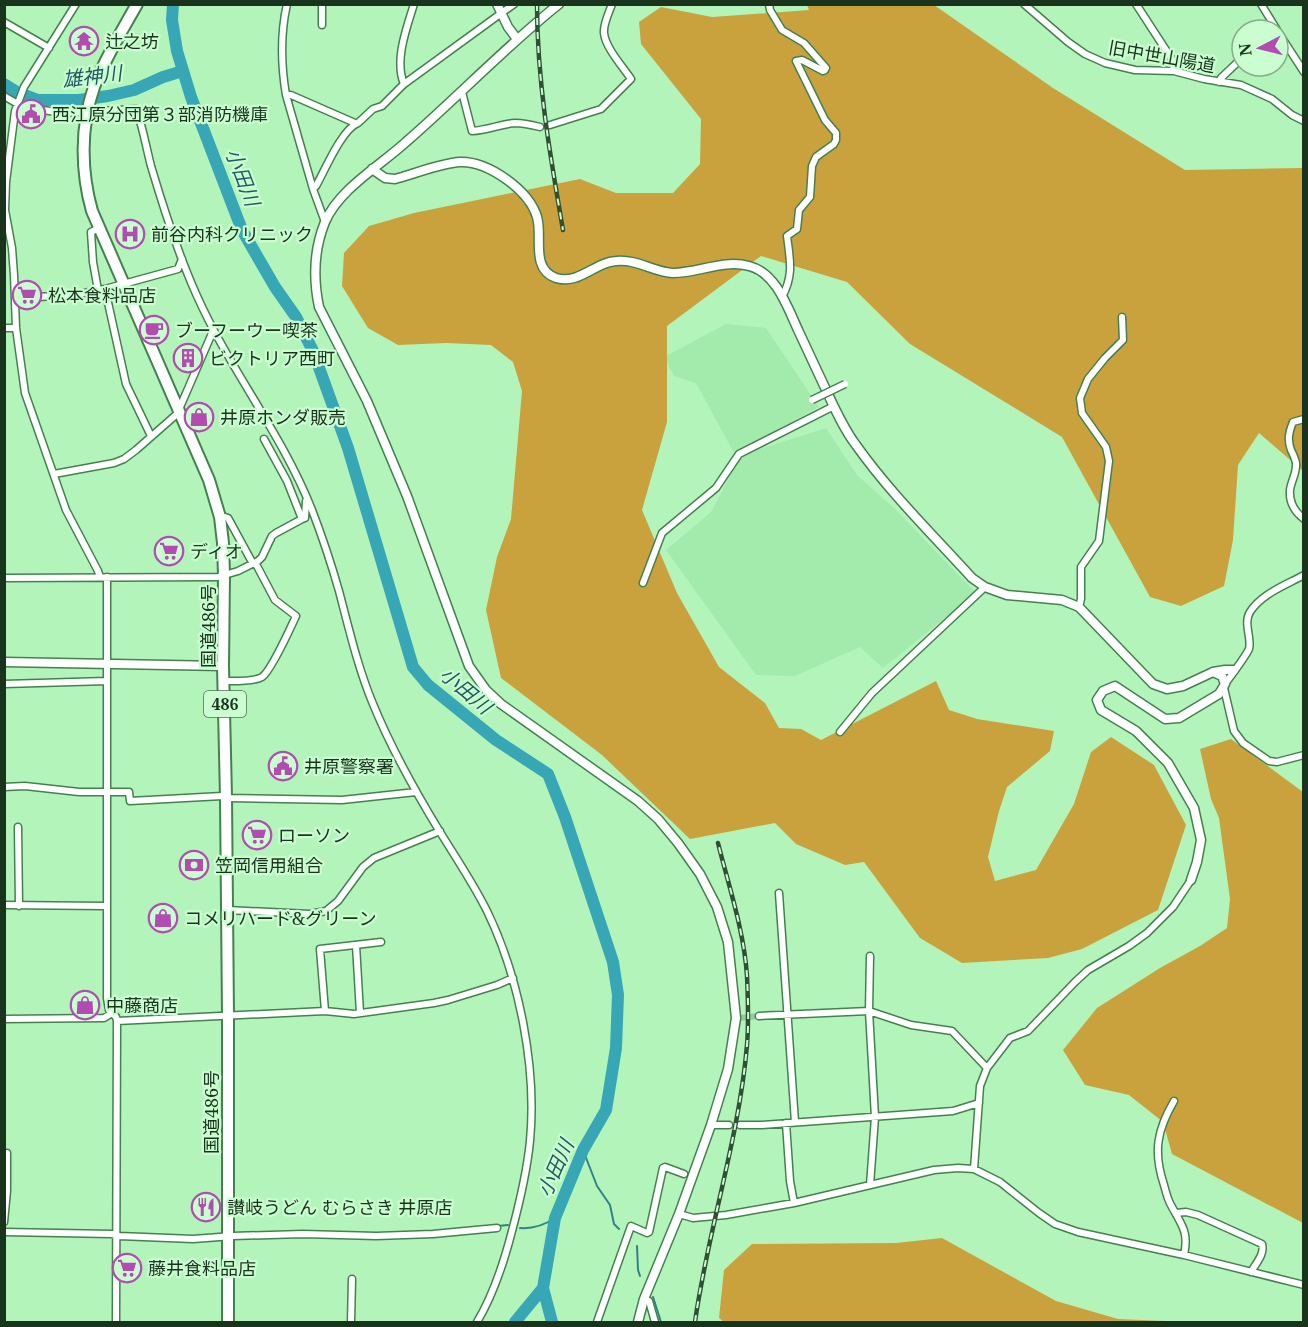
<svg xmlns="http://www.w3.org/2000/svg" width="1308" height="1327" font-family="'Noto Serif','Noto Sans JP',serif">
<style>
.built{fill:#a3ebac}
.forest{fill:#c9a23d}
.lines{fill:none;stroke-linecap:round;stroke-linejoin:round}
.stream{stroke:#2e8488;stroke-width:2}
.river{stroke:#37a7b6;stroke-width:12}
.street-tunnel{stroke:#94cd9b;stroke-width:6;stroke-dasharray:6 3;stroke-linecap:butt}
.street-casing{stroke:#44814e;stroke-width:9}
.secondary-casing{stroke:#44814e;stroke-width:11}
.highway-casing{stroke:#44814e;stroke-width:14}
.street{stroke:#fff;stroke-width:6}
.secondary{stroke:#fff;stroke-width:8}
.highway{stroke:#fff;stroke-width:10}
.rail-casing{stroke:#314f34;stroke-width:4.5}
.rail{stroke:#cafed0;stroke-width:2;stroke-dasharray:7;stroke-linecap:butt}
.street-bridge-casing{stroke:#44814e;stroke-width:9;stroke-linecap:butt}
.street-bridge{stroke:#fff;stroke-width:6}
.labels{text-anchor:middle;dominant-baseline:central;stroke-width:4.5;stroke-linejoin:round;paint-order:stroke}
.shield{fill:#cafed0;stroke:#4f7053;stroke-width:1.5}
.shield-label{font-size:16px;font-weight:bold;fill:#1a331d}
.poi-label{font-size:18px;fill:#1a331d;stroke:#cafed0;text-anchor:start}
.street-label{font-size:18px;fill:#1a331d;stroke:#cafed0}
.water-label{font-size:20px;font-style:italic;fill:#1e5a62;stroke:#cafed0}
</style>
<rect width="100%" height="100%" fill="#b3f4bb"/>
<path class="built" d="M726 324 766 328 819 407 734 453 696 383 674 376 664 357Z
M826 428 857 475 896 510 976 593 883 668 860 647 795 676 756 675 666 550 711 512 741 455Z"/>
<path class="forest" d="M807 5H934L1053 88 1185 170 1303 168V471L1259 433 1238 465 1233 540 1224 586 1181 606 1150 597 1062 437 910 344 847 282 761 256 667 326V422L642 510 677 593 719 667 765 703 779 728 801 729 821 740 936 681 949 710 977 719 1054 731 1050 751 1007 787 999 811 988 857 995 881 1036 870 1074 804 1091 752 1111 737 1154 765 1186 825 1158 910 1082 949 1048 958 962 963 920 938 864 862 845 865 796 844 775 823 690 839 602 755 501 678 486 610 497 557 511 519 522 391 513 362 491 345 446 343 398 345 368 328 342 286 344 253 369 226 414 213 580 179 616 193H673L700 164 701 119 641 44 639 22 661 7 712 17 809 10Z
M1231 739 1303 792V1223L1172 1154 1163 1122 1129 1095 1085 1085 1063 1050 1097 1008 1160 968 1200 946 1227 928 1230 899 1219 818 1211 799 1200 749Z
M942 1238 1056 1301 1118 1319 1188 1322H724L719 1318 724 1270 752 1244 896 1243Z"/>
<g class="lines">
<path class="stream" d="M583 1150 597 1186 610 1205 614 1224 619 1229
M498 1226 508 1225
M520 1228C533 1229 543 1226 555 1218
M238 1233 256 1232
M637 1246 638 1270 640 1276
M653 1297 661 1322"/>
<path class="river" d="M173 4 172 20 177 51 191 97 242 230 275 287 296 317 313 351 348 448 413 667 428 685 496 740 548 774 565 817 613 962 618 995 616 1048 606 1110 583 1150 555 1218 543 1288 552 1322
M4 84 17 92 38 100H79L108 96 134 90 163 77 183 71
M515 1322 543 1288"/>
<path class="street-tunnel" d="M741 1018 759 1016"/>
<g class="street-casing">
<path id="street" d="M76 4 24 87 15 111 6 182 5 210 12 248 14 275 16 328 25 393 66 510 98 571 100 577
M287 4C280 35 281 65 286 95L313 189 325 222
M769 4 770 10 782 30 804 43 826 68 825 70 823 71 802 60 796 61 825 120 836 133V140L834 144 816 157 812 166 810 197 799 210 797 229 787 236C790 260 794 275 782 297
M1024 4 1068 42 1085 54 1105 63 1135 70 1174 71 1204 79 1241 85 1272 99 1292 115 1304 121
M1136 4 1173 61 1174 71
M1261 4 1277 30
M4 22 49 48
M322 25V4
M1278 32 1304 72
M1219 82 1221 78 1242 58
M404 84C394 60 407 27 414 4
M462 92 472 131C488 130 501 124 515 123 524 123 532 125 540 127
M286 95H291L355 123
M4 96 23 107 63 113 136 109C143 127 146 147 151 166 164 210 178 254 197 296 230 370 282 434 312 510 322 536 331 563 339 591 349 629 358 668 373 704 391 748 415 791 440 832 456 858 473 883 487 911 519 977 537 1067 530 1141 527 1171 520 1201 512 1231 504 1262 494 1294 477 1322
M550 125 601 109 631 79C623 67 605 47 604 33 603 24 609 13 612 4
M313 189 316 186C325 170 342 129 358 123L373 109 382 106 404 84 514 4
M105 289 126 384 151 436
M98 290 93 262 91 232 99 228
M15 303 39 297 80 294 105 289 178 269 182 259
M4 328H16
M1304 419 1293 422C1289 432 1287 439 1291 450 1293 454 1295 458 1296 463 1297 473 1291 481 1290 490 1289 502 1295 512 1304 519
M54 474 114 463 124 459 136 450 177 414 213 331
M220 517H225L228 518 252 562 257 566 275 600 296 616C290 629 271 671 262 677 254 682 234 681 224 681
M302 519 305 518 306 501
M107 577V998L109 1010 116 1017 117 1021 116 1322
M4 578 218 577 238 571 258 561 262 557 272 536 276 533 302 519 287 481 264 439
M643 583 662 533 716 488 739 454 834 406
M1079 607 1081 599V567L1099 541 1109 461 1106 447 1082 413 1080 398 1088 379 1105 358 1123 340 1122 317
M4 684 107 681
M1225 684C1230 677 1246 656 1249 649 1252 638 1243 623 1250 612 1261 594 1286 585 1304 575
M1224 688 1234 731 1243 743 1269 761 1277 762 1304 755
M840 732 872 693 985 587
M4 787 25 786 79 792H129L130 801 222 796 230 798 342 800 416 792
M18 827 19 906
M779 893 795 1122
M4 905 106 906
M227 910 310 914 326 911 338 901 363 867 374 858 440 831
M356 945 360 1013
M325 1011 320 949 381 942
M759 1016 869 1011 911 1025 952 1031 987 1068
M4 1019 104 1018 112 1013
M117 1021 325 1011 354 1014 434 1003 448 1000 497 985 513 978
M1174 1101C1157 1130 1153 1152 1164 1185 1166 1193 1168 1201 1172 1207 1182 1226 1189 1232 1184 1255
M786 1123 790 1181 794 1203
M711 1125H729
M740 1125H761L953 1111 979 1103
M974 1169 980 1086 987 1068 1010 1038 1028 1031 1075 982 1088 970 1129 946 1147 933 1173 907 1191 880
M870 1185 875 1117 869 1011 870 956
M1176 1213 1186 1212 1198 1215 1262 1244C1265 1254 1256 1263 1251 1272
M679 1214 693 1218 726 1215 794 1203 934 1170 958 1168 974 1169 1000 1182 1039 1213 1055 1224 1078 1232 1184 1255 1304 1285
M4 1222 7 1191V1153
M4 1232 112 1234 119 1236 193 1239 233 1236 303 1234 376 1236 433 1234 497 1228
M644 1299 649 1301 655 1322
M351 1322 352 1279
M597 1322 631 1226 647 1233 649 1232 663 1168 665 1167 684 1174"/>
</g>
<g class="secondary-casing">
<path id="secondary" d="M497 4 508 27 517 39
M559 4C505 47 458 97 406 142 381 165 339 189 325 222 314 249 313 278 319 307L367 401 407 496 469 666 486 690 501 704 638 801 658 819 678 843 700 874 717 907 728 942 736 1018 728 1069 711 1125 679 1214 644 1299 638 1322
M372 169 385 178 395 179C414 174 441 163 460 162 488 161 529 190 537 217 543 236 530 269 556 278 579 285 595 262 616 261 638 259 653 272 673 273 699 273 723 259 749 266 777 273 788 309 799 332 806 347 813 362 820 377 831 400 841 425 856 445 890 493 933 535 972 578L985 587 1007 595 1062 600 1079 607 1153 684 1167 689 1183 686 1213 672 1222 676 1225 684 1219 694 1179 718 1165 719 1115 686 1103 691 1097 700 1101 710 1136 731 1168 763 1194 808 1201 840 1197 862 1191 880
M4 662 223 666
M1213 672 1225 670H1234"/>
</g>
<g class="highway-casing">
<path id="highway" d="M137 4C122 31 105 58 94 87 80 127 81 172 92 211L209 480 220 517 223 543 224 575 223 666 226 797 228 1016V1322"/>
</g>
<use href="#street" class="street"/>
<use href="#secondary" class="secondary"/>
<use href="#highway" class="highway"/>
<g class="rail-casing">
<path id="rail" d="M537 4C537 81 550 155 563 230
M695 1322C708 1229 739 1139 747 1045 749 1022 748 999 747 976 744 931 729 887 718 843"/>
</g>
<use href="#rail" class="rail"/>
<g class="street-bridge-casing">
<path id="street-bridge" d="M812 400 845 384"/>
</g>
<use href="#street-bridge" class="street-bridge"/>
</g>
<defs>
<g id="temple-ring" transform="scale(1.5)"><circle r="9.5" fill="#cafed0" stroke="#b24cb1" stroke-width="1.5"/><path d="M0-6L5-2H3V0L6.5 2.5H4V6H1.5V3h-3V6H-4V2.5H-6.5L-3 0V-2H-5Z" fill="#b24cb1"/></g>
<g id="civic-ring" transform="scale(1.5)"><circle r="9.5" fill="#cafed0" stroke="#b24cb1" stroke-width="1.5"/><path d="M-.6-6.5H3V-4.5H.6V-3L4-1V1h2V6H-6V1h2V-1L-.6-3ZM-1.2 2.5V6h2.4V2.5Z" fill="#b24cb1"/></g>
<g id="hospital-ring" transform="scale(1.5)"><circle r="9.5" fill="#cafed0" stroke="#b24cb1" stroke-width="1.5"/><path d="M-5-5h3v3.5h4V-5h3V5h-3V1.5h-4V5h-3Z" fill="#b24cb1"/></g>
<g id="supermarket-ring" transform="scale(1.5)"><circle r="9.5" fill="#cafed0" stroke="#b24cb1" stroke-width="1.5"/><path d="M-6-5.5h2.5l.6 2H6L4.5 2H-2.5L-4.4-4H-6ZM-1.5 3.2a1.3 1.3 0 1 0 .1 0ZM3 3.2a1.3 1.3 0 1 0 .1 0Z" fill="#b24cb1"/></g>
<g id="cafe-ring" transform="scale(1.5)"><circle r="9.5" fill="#cafed0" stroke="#b24cb1" stroke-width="1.5"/><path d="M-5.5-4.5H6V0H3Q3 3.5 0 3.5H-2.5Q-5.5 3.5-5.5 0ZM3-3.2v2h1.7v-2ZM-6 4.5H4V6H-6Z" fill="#b24cb1"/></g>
<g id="building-ring" transform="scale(1.5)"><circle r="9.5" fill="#cafed0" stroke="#b24cb1" stroke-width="1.5"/><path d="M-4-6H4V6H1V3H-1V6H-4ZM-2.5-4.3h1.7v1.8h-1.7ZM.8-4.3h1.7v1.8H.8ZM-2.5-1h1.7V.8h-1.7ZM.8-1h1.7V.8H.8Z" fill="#b24cb1"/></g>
<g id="shop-ring" transform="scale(1.5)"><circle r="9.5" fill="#cafed0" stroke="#b24cb1" stroke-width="1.5"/><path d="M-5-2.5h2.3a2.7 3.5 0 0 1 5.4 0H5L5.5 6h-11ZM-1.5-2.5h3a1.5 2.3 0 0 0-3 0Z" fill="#b24cb1"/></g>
<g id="bank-ring" transform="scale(1.5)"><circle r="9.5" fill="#cafed0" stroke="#b24cb1" stroke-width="1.5"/><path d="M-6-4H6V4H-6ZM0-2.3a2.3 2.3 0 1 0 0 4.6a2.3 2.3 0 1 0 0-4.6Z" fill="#b24cb1"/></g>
<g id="restaurant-ring" transform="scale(1.5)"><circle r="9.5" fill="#cafed0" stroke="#b24cb1" stroke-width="1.5"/><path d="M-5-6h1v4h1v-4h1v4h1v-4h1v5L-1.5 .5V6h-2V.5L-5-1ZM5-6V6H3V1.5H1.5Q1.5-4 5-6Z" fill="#b24cb1"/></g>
</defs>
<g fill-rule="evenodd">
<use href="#temple-ring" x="84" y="41"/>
<use href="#civic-ring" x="31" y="114"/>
<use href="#hospital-ring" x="130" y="234"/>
<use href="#supermarket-ring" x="27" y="295"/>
<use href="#cafe-ring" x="154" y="330"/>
<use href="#building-ring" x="188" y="358"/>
<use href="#shop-ring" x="199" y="417"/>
<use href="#supermarket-ring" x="169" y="551"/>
<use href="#civic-ring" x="283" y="766"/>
<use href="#supermarket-ring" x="257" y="835"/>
<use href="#bank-ring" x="194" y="865"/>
<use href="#shop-ring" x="163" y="918"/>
<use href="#shop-ring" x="85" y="1005"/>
<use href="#restaurant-ring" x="206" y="1207"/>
<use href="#supermarket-ring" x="127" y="1268"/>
</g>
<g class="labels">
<rect class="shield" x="204" y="691" width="42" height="26" rx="4.5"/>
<g class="shield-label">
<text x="225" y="704">486</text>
</g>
<g class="poi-label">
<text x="105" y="41">辻之坊</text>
<text x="52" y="114">西江原分団第３部消防機庫</text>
<text x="151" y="234">前谷内科クリニック</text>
<text x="48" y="295">松本食料品店</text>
<text x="175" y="330">ブーフーウー喫茶</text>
<text x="209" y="358">ビクトリア西町</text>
<text x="220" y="417">井原ホンダ販売</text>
<text x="190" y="551">ディオ</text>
<text x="304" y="766">井原警察署</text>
<text x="278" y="835">ローソン</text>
<text x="215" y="865">笠岡信用組合</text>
<text x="184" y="918">コメリハード&amp;グリーン</text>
<text x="106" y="1005">中藤商店</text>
<text x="227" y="1207">讃岐うどん むらさき 井原店</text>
<text x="148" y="1268">藤井食料品店</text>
</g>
<g class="street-label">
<text transform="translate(1162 56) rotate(10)">旧中世山陽道</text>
<text transform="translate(208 626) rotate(-90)">国道486号</text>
<text transform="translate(211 1112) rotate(-90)">国道486号</text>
</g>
<g class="water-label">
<text transform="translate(92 76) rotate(-7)">雄神川</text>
<text transform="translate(243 177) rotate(69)">小田川</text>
<text transform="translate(466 690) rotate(40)">小田川</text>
<text transform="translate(555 1168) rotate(-66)">小田川</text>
</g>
</g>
<rect width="1308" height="1327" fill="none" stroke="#1a331d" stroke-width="12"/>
<g transform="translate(1260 48) rotate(263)"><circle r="28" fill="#cafed0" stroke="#84ad88" stroke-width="1.5"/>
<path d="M0-4.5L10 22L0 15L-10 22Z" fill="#b24cb1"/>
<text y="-9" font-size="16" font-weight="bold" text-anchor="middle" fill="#1a331d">N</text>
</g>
</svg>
